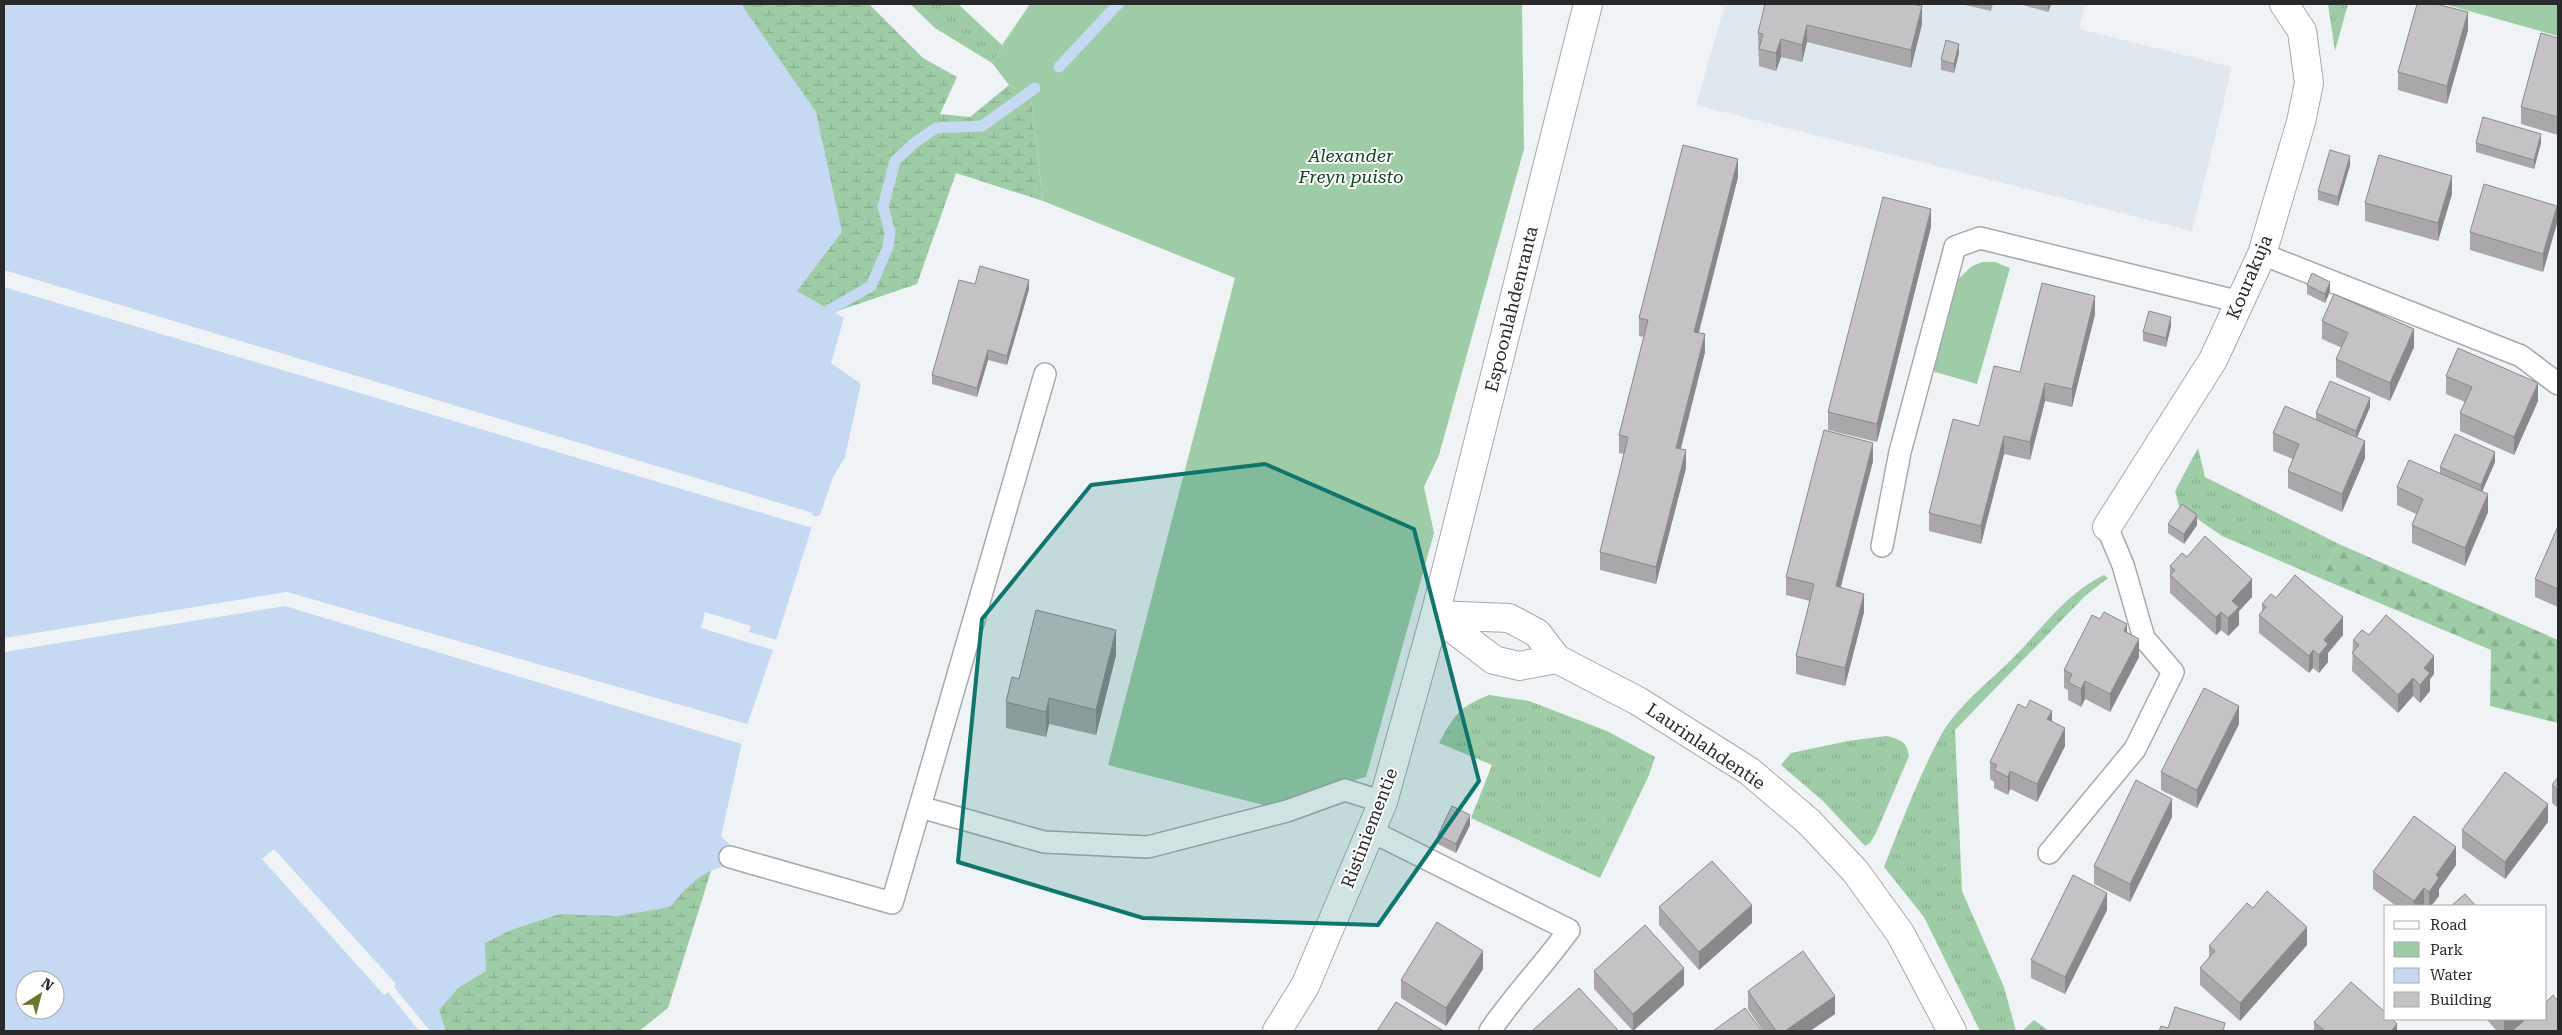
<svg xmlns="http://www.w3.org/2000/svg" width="2562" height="1035" font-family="'Roboto Serif',serif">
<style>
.built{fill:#dfe7ef}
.grass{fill:url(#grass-tufts)}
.forest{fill:url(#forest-firs)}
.wetland{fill:url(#wetland-marsh)}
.park{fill:#9ecca7}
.water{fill:#c5daf2;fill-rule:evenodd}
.pier{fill:#f0f3f5}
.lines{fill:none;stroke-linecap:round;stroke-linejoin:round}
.stream{stroke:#c5daf2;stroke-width:11}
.service-casing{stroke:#a7aaac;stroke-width:24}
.minor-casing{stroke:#a7aaac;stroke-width:30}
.tertiary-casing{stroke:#a7aaac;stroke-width:30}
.service{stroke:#fff;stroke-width:21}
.minor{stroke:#fff;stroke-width:28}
.tertiary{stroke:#fff;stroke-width:28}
.wall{fill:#a9a7a9}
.shaded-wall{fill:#89888a}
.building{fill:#c4c2c5;stroke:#89888a}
.marked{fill:#0f766e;fill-opacity:0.2;stroke:#0f766e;stroke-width:4;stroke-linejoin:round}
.labels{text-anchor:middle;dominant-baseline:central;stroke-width:4;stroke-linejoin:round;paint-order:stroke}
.park-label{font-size:18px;font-style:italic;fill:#142;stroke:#fff}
.street-label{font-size:18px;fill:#28292a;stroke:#fff}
</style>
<defs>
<pattern id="grass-tufts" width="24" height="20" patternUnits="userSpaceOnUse" patternTransform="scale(1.25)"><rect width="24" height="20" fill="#9ecca7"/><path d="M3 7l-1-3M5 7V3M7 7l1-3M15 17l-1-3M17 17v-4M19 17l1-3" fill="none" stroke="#88af90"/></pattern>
<pattern id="forest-firs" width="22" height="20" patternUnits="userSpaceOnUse" patternTransform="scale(1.25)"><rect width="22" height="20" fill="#9ecca7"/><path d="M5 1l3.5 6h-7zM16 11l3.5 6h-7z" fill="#88af90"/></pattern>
<pattern id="wetland-marsh" width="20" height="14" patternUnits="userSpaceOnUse" patternTransform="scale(1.25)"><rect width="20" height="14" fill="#9ecca7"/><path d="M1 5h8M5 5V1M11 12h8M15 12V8" fill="none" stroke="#88af90"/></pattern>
</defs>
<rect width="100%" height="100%" fill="#f0f3f5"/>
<path class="built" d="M1725 4H2085L2079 29 2232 67 2192 231 1696 105Z"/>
<path class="grass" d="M910 4H958L1002 45 1030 4 992 63 935 28Z
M2328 4H2348L2335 51Z
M2198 448 2205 477 2339 544 2320 578 2222 536 2179 506 2175 491Z
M2104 575 2108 578 2085 596 1955 730 1962 891 2004 987 2016 1031H1980L1924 917 1884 867C1901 824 1918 778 1940 737 1956 707 1988 683 2012 659 2042 629 2065 594 2104 575Z
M1489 695 1529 701 1607 731 1655 757 1649 775 1600 878 1471 818 1492 765 1439 743C1454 715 1459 707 1489 695Z
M1886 736C1899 739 1907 741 1909 756L1876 833 1870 843 1865 846 1823 801 1781 765 1791 753 1848 741Z"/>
<path class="forest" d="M2339 544 2558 640V723L2490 706 2491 650 2320 578Z
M2034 1020 2049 1031H2022Z"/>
<path class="wetland" d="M238 4H869L923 58 957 77 940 114 970 117 1009 85 1031 98 1043 201 956 173 917 284 823 316Z
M712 868 668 1008 639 1031H438L386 891Z"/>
<path class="park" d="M1030 4H1522L1524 149 1439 455 1424 487 1434 533 1366 777 1347 782 1300 818 1287 811 1108 765 1235 278 1043 201 1031 98 1009 85 992 63Z
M2444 4H2558V36Z
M1982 262H1995L2010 268 1977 384 1932 371 1958 279 1972 266Z"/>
<path class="water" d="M4 4H741L816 112 842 232 797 291 844 318 831 363 861 384 845 457 833 477 820 515 815 517 773 650 744 734 721 836 732 847 727 866C701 870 686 888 670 907L617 916 560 914 511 930 485 943 486 971 458 988 439 1010 446 1031H4ZM25 980H55V1010H25Z"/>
<path class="pier" d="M4 270 813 513 812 515 816 517 813 526 809 527 4 287Z
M287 592 747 724 742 744 285 606 4 652V638Z
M705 612 751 626 749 632 777 640 773 650 701 628Z
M274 849 396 984 394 987 430 1031H419L388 992 384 995 262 859Z"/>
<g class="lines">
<path class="stream" d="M1059 67 1118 4
M829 310 871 286 888 247 890 232 883 207 895 161 914 143 936 128 982 126 1035 88"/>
<g class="service-casing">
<path id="service" d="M2262 254 2521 356 2558 384
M1882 546 1900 452 1955 247 1980 238 2240 302
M920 807 1044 842 1148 847 1287 811 1345 790 1383 802
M1371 831 1569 930C1544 965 1514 995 1490 1031
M2049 853 2135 749 2173 672 2144 638 2123 565 2107 527
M730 857 892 903 1045 374"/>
</g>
<g class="minor-casing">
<path id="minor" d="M2107 527 2213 360 2262 254 2301 122 2309 83 2302 31 2284 4
M1277 1031 1305 986 1383 802 1435 615"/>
</g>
<g class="tertiary-casing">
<path id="tertiary" d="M1435 615 1509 618 1537 633 1557 659 1638 701 1749 771 1809 822 1855 871 1900 933 1952 1031
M1435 615 1588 4
M1435 615 1494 660 1519 666 1557 659"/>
</g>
<use href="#service" class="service"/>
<use href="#minor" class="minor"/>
<use href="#tertiary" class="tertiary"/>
</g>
<path class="wall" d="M1916 4 1922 24 1911 68 1807 42 1802 62 1781 57 1776 71 1759 66 1758 33Z
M1961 4H1993L1991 11Z
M2019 4H2051L2048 12Z
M2468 30 2447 104 2398 90V72Z
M2558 38V135L2521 124V107Z
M1959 53 1954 73 1941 70V60Z
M2476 143H2541L2534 169 2476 152Z
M2350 165 2338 206 2318 200V191Z
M1738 177 1699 333 1705 352 1681 449 1686 468 1656 584 1600 570V552L1624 454 1619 453V435L1644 337 1639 336V318Z
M2452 194 2438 241 2365 221V203Z
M2557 223 2543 272 2470 250V232Z
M1931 227 1877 442 1828 430V412Z
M975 284 1029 289 1007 365 988 360 977 397 932 384V375Z
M2307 285 2330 291 2325 303 2307 294Z
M2095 314 2072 407 2045 401 2030 460 2004 454 1981 544 1929 531V513L1979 426 2020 372Z
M2322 321 2414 347 2390 401 2336 377V359L2342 348 2322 339Z
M2171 326 2166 347 2143 341V332Z
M2446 376 2538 401 2514 455 2460 431V413L2465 402 2446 394Z
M2370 407 2357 437 2365 458 2342 512 2288 488V471L2293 459 2273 451V433L2316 419V413Z
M1873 461 1841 587 1864 612 1845 686 1796 674V656L1810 601 1786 595V577Z
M2495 462 2482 492 2488 512 2465 566 2412 543V525L2416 514 2397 505V487L2440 474V467Z
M2168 524 2197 525 2184 544 2168 533Z
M2558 526V607L2535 597V579Z
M2187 557 2252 597 2239 611V625L2228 636 2221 630 2216 635 2170 593V566Z
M2276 598 2343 635 2328 653V662L2319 673 2313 668 2309 673 2259 633V615L2262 611V604Z
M2127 632 2139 657 2110 712 2085 699 2081 707 2068 700V690L2064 688V670Z
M2369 635 2434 674 2430 679V691L2420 703 2413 696 2398 713 2352 671 2353 640Z
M1116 655 1096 735 1049 724 1046 737 1006 728V702L1019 679Z
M2052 721 2065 746 2037 802 2010 789 2008 795 1994 788V782L1990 779V762Z
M2239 724 2197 808 2161 790V772Z
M2558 777V808L2552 803V785Z
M2172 817 2130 902 2094 884V866Z
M2548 822 2505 879 2462 848V830Z
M1470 825 1456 853 1438 844V835Z
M2456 865 2439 889V896L2431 906H2396L2373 889V872Z
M1659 907 1752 923 1699 970 1659 925Z
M2253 908 2307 945 2240 1021 2200 985V968L2209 957V946Z
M2107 910 2065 994 2031 978V960Z
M1483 969 1446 1026 1401 998V980Z
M1594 971 1684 985 1633 1031 1594 989Z
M1748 991 1835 1014 1810 1031H1763L1748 1009Z
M2486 1019H2546L2558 1031H2497Z
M2314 1022 2397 1031H2314Z"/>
<path class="shaded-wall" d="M2048 4H2051L2048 12Z
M1922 6V24L1911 68V50Z
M2468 12V30L2447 104V86Z
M1807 25V42L1802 62V45Z
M1781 39V57L1776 71V53Z
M1959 44V53L1954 73V64Z
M2541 134V143L2534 169V160Z
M2350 156V165L2338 206V197Z
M1738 159V177L1694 350V332Z
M2452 176V194L2438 241V223Z
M2557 206V223L2543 272V254Z
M1931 209V227L1877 442V424Z
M1029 280V289L1007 365V356Z
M2330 282V291L2325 303V294Z
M2095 296V314L2072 407V389Z
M2171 317V326L2166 347V338Z
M2414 329V347L2390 401V383Z
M1705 334V352L1676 466V448Z
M988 350V360L977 397V388Z
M2045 383V401L2030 460V442Z
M2538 383V401L2514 455V437Z
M2370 398V407L2356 440V431Z
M2004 436V454L1981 544V526Z
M2365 441V458L2342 512V494Z
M1873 443V461L1836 604V586Z
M1686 450V468L1656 584V567Z
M2495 452V462L2481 494V485Z
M2488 494V512L2465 566V548Z
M2197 515V525L2184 544V534Z
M2252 579V597L2239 611V625L2228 636V618L2232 601Z
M1864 594V612L1845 686V668Z
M2221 612V630L2216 635V617Z
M2343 617V635L2328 653V662L2319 673V655L2324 640Z
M2127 624V642L2124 631Z
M1116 630V655L1096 735V710Z
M2139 639V657L2110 712V694Z
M2313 650V668L2309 673V656Z
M2434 656V674L2430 679V691L2420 703V685L2424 668Z
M2413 678V696L2398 713V695Z
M2085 681V699L2081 707V689Z
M1049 698V724L1046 737V712Z
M2239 706V724L2197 808V790Z
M2052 711V729L2047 719Z
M2065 728V746L2037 802V784Z
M2010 771V789L2008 795V777Z
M2172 799V817L2130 902V884Z
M2548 804V822L2505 879V862Z
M1470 815V825L1456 853V844Z
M2456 847V865L2439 889V896L2431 906H2429V892L2436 875Z
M2424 888V906H2414V901Z
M2107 893V910L2065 994V977Z
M1752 905V923L1699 970V952Z
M2307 927V945L2240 1021V1003Z
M1483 951V969L1446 1026V1008Z
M1684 968V985L1633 1031V1014Z
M1835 996V1014L1810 1031H1785Z
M2507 1019H2527L2513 1031H2504V1021Z
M2397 1024V1031H2391Z"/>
<path class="building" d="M1765 4H1913L1922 6 1911 50 1807 25 1802 45 1781 39 1776 53 1759 49 1763 34 1758 33Z
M2417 4H2436L2468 12 2447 86 2398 72Z
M2541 33 2558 38V117L2521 107Z
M1946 40 1959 44 1954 64 1941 60Z
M2483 117 2541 134 2534 160 2476 143Z
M1683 145 1738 159 1694 332 1705 334 1676 448 1686 450 1656 567 1600 552 1628 437 1619 435 1648 320 1639 318Z
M2330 150 2350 156 2338 197 2318 191Z
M2379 155 2452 176 2438 223 2365 203Z
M2484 184 2557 206 2543 254 2470 232Z
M1883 197 1931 209 1877 424 1828 412Z
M980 266 1029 280 1007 356 988 350 977 388 932 375 959 280 975 284Z
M2312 273 2330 282 2325 294 2307 285Z
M2042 283 2095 296 2072 389 2045 383 2030 442 2004 436 1981 526 1929 513 1953 419 1979 426 1994 366 2020 372Z
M2334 294 2414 329 2390 383 2336 359 2348 333 2322 321Z
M2149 311 2171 317 2166 338 2143 332Z
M2458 348 2538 383 2514 437 2460 413 2472 387 2446 376Z
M2330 381 2370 398 2356 431 2316 413Z
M2285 406 2365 441 2342 494 2288 471 2299 444 2273 433Z
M1824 430 1873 443 1836 586 1864 594 1845 668 1796 656 1814 584 1786 577Z
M2455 434 2495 452 2481 485 2440 467Z
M2409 460 2488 494 2465 548 2412 525 2423 499 2397 487Z
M2182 504 2197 515 2184 534 2168 524Z
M2558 526V589L2535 579Z
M2205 536 2252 579 2232 601 2239 607 2228 618 2221 612 2216 617 2170 575 2175 570 2170 566 2182 553 2187 557Z
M2295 575 2343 617 2324 640 2328 644 2319 655 2313 650 2309 656 2259 615 2266 607 2262 604 2271 594 2276 598Z
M1036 610 1116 630 1096 710 1049 698 1046 712 1006 702 1012 677 1019 679Z
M2104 612 2127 624 2124 631 2139 639 2110 694 2085 681 2081 689 2068 682 2072 674 2064 670 2092 615 2100 619Z
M2386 615 2434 656 2424 668 2430 673 2420 685 2413 678 2398 695 2352 653 2359 645 2353 640 2362 630 2369 635Z
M2204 688 2239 706 2197 790 2161 772Z
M2030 700 2052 711 2047 719 2065 728 2037 784 2010 771 2008 777 1994 770 1997 765 1990 762 2018 704 2026 708Z
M2505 772 2548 804 2505 862 2462 830Z
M2558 777V790L2552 785Z
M2136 780 2172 799 2130 884 2094 866Z
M1452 806 1470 815 1456 844 1438 835Z
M2414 816 2456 847 2436 875 2439 878 2429 892 2424 888 2414 901 2373 872Z
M1712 861 1752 905 1699 952 1659 907Z
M2073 875 2107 893 2065 977 2031 960Z
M2267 891 2307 927 2240 1003 2200 968 2215 951 2209 946 2247 903 2253 908Z
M2465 894 2476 906H2451Z
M1437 922 1483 951 1446 1008 1401 980Z
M1645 925 1684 968 1633 1014 1594 971Z
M1803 951 1835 996 1785 1031H1776L1748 991Z
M2351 982 2386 1013V1019H2392L2397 1024 2391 1031H2325L2314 1022Z
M1579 988 1617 1029 1615 1031H1532Z
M2553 995 2558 1001V1031H2512L2526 1019H2546V1002Z
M1396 1002 1442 1030 1441 1031H1377Z
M2175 1007 2225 1023 2223 1031H2159L2161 1026 2168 1028Z
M1745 1008 1762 1031H1713Z"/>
<path class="marked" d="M1265 464 1414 529 1479 781 1378 925 1143 918 958 862 982 619 1091 485Z"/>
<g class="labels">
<g class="park-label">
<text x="1351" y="155">Alexander<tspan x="1351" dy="21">Freyn puisto</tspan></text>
</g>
<g class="street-label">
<text transform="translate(2249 277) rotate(-67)">Kourakuja</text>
<text transform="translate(1511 309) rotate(-76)">Espoonlahdenranta</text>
<text transform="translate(1706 746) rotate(34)">Laurinlahdentie</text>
<text transform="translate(1369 828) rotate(-69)">Ristiniementie</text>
</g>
</g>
<rect width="2562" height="1035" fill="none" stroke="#28292a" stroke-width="10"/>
<rect x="2384" y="905" width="162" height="115" fill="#ffffff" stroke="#a9a9aa"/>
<rect x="2394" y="921" width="25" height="8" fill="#ffffff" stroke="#a9a9aa"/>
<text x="2430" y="930" font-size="15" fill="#28292a">Road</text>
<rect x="2394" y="942" width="25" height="15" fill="#9ecca7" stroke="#a9a9aa"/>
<text x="2430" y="955" font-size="15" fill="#28292a">Park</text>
<rect x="2394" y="968" width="25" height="15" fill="#c5daf2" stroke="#a9a9aa"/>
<text x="2430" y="980" font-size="15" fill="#28292a">Water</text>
<rect x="2394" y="992" width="25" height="15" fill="#c4c2c5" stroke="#a9a9aa"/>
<text x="2430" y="1005" font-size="15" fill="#28292a">Building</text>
<g transform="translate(40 995) rotate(36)"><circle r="24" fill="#ffffff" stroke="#a9a9aa"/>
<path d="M0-4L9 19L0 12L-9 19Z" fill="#677a2a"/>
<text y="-8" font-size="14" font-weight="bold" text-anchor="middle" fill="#28292a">N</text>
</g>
</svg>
